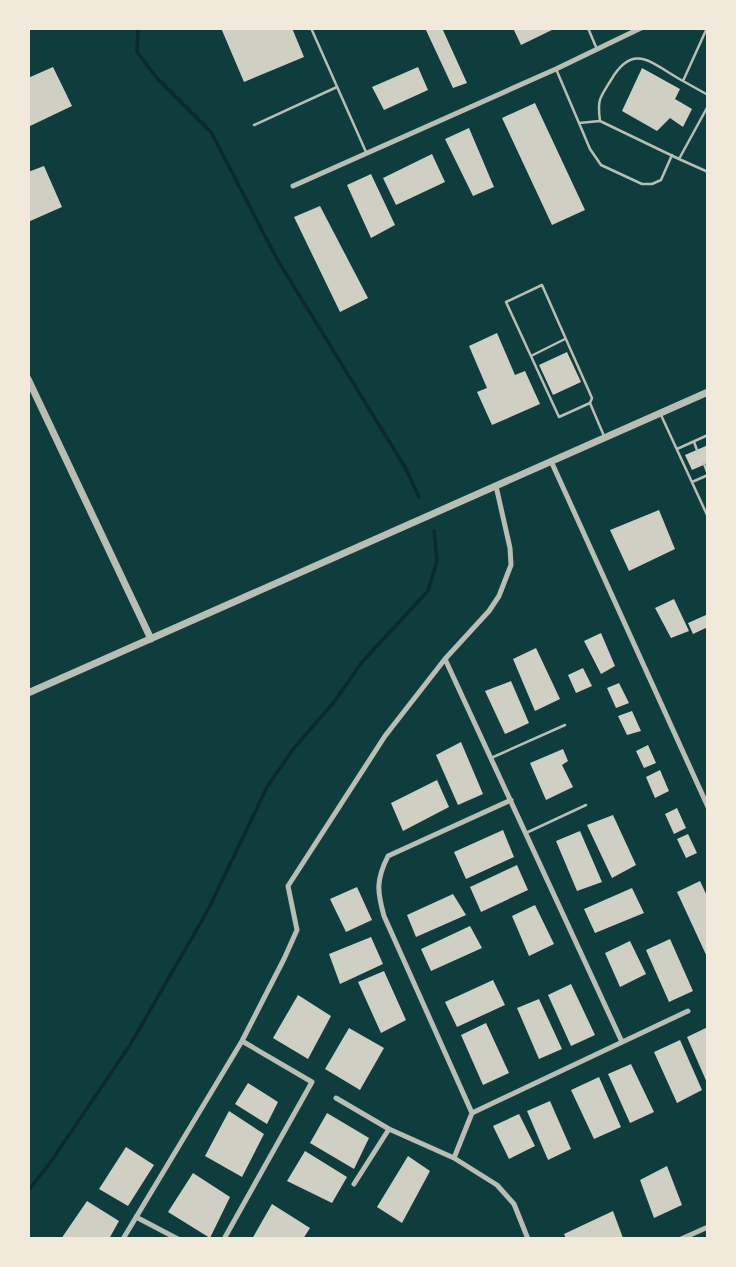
<svg xmlns="http://www.w3.org/2000/svg" width="736" height="1267" font-family="'Source Sans 3',sans-serif">
<style>
.lines{fill:none;stroke-linecap:round;stroke-linejoin:round}
.stream{stroke:#0a2a2b;stroke-width:3.5}
.building{fill:#cfcfc3}
.service{stroke:#b8beb3;stroke-width:2.5}
.minor{stroke:#b8beb3;stroke-width:5}
.tertiary{stroke:#b8beb3;stroke-width:7}
</style>
<rect width="100%" height="100%" fill="#0f3d3e"/>
<g class="lines">
<path class="stream" d="M138 28 137 52 157 78 211 132 277 259 406 469 419 497
M28 1191 50 1163 130 1045 208 910 267 787 294 748 334 702 362 662 428 591 437 561 434 531"/>
</g>
<path class="building" d="M221 28H292L304 57 244 82Z
M425 28H442L467 83 453 88Z
M513 28H556L521 45Z
M53 67 72 106 28 127V78Z
M418 67 428 90 384 110 372 87Z
M642 68 680 89 675 99 692 109 683 127 670 118 657 131 622 111Z
M535 103 585 210 552 225 502 118Z
M469 128 494 187 473 196 445 139Z
M432 154 445 182 396 205 383 178Z
M44 166 62 207 28 222V172Z
M371 174 395 225 371 238 347 185Z
M320 206 368 298 340 312 294 217Z
M497 333 515 375 525 371 540 404 492 425 477 392 487 388 469 346Z
M567 352 581 382 553 395 539 365Z
M708 445V463L692 470 685 455Z
M659 510 675 549 629 571 610 530Z
M674 599 689 631 671 638 655 608Z
M706 615 708 627 693 634 688 623Z
M601 633 615 666 601 674 584 641Z
M536 648 560 699 535 711 513 659Z
M583 668 592 686 576 693 568 675Z
M511 681 529 723 505 734 485 691Z
M619 683 629 703 616 708 607 688Z
M632 711 641 731 627 735 618 716Z
M461 742 483 794 458 805 436 755Z
M648 745 656 763 644 768 636 751Z
M563 749 568 761 562 765 573 787 546 800 530 763Z
M660 770 669 791 655 798 646 777Z
M437 780 449 807 403 831 391 803Z
M677 808 686 828 674 834 665 814Z
M613 815 636 865 612 878 587 825Z
M503 830 514 857 466 879 454 852Z
M580 831 602 882 577 891 556 841Z
M688 834 697 853 686 858 677 839Z
M517 865 528 890 481 912 470 887Z
M700 881 708 898V959L677 892Z
M357 887 372 920 346 932 330 899Z
M632 888 644 913 595 933 584 909Z
M453 894 466 915 416 937 407 915Z
M535 905 554 944 529 956 512 916Z
M470 926 482 948 431 971 421 949Z
M371 937 383 964 340 984 329 954Z
M670 939 693 991 669 1002 646 950Z
M630 941 646 974 620 987 605 953Z
M384 971 406 1020 381 1033 358 982Z
M493 980 505 1005 457 1027 445 1002Z
M571 984 595 1035 571 1046 548 995Z
M298 995 331 1016 308 1059 273 1038Z
M539 999 562 1049 539 1059 517 1008Z
M486 1023 509 1073 483 1085 461 1035Z
M708 1027V1085L687 1037Z
M349 1028 384 1048 360 1090 325 1069Z
M680 1040 702 1090 677 1103 654 1052Z
M631 1064 654 1112 630 1123 608 1074Z
M599 1077 621 1127 594 1139 571 1090Z
M248 1083 278 1102 267 1124 235 1104Z
M550 1101 571 1149 548 1160 527 1111Z
M229 1111 264 1134 242 1177 205 1156Z
M327 1113 369 1138 354 1169 310 1143Z
M519 1114 535 1146 509 1159 493 1126Z
M126 1147 154 1165 128 1206 99 1189Z
M305 1151 347 1177 332 1203 287 1181Z
M408 1156 430 1171 402 1223 377 1207Z
M667 1166 682 1205 654 1218 640 1180Z
M193 1173 230 1197 210 1238 168 1212Z
M87 1201 119 1221 109 1239H61Z
M272 1204 310 1228 303 1239H252Z
M613 1211 623 1238 566 1239 564 1234Z"/>
<g class="lines">
<path class="service" d="M311 28 366 152
M588 28 596 47
M707 28 683 81 708 95
M556 69 579 123 600 121 679 159
M708 106 679 159 708 172
M600 121C597 99 600 98 611 80 634 41 652 64 683 81
M579 123 590 149 601 165 642 184H652L661 180 672 155
M254 125 337 87
M531 356 565 339
M590 403 592 398 542 285 506 302 559 417 590 403 604 436
M661 415 708 517
M694 442 697 450
M677 449 708 435
M704 464 708 474
M692 482 708 475
M491 758 565 725
M526 833 586 805"/>
<path class="minor" d="M293 186 556 69 641 28
M551 461 708 807
M445 659 622 1042
M336 1098 389 1129 454 1158 497 1185 514 1204 528 1239
M472 1113 688 1011
M454 1158 472 1113 384 916C377 891 376 880 388 856L511 800
M354 1184 389 1129
M136 1217 178 1239
M123 1239 242 1041 284 959 297 930 288 886 385 736 445 659 489 611 499 596 511 565 510 548 496 486
M224 1239 312 1082 242 1041
M681 1239 708 1227"/>
<path class="tertiary" d="M28 379 151 639
M28 693 708 392"/>
</g>
<rect width="736" height="1267" fill="none" stroke="#f1e9da" stroke-width="60"/>
</svg>
